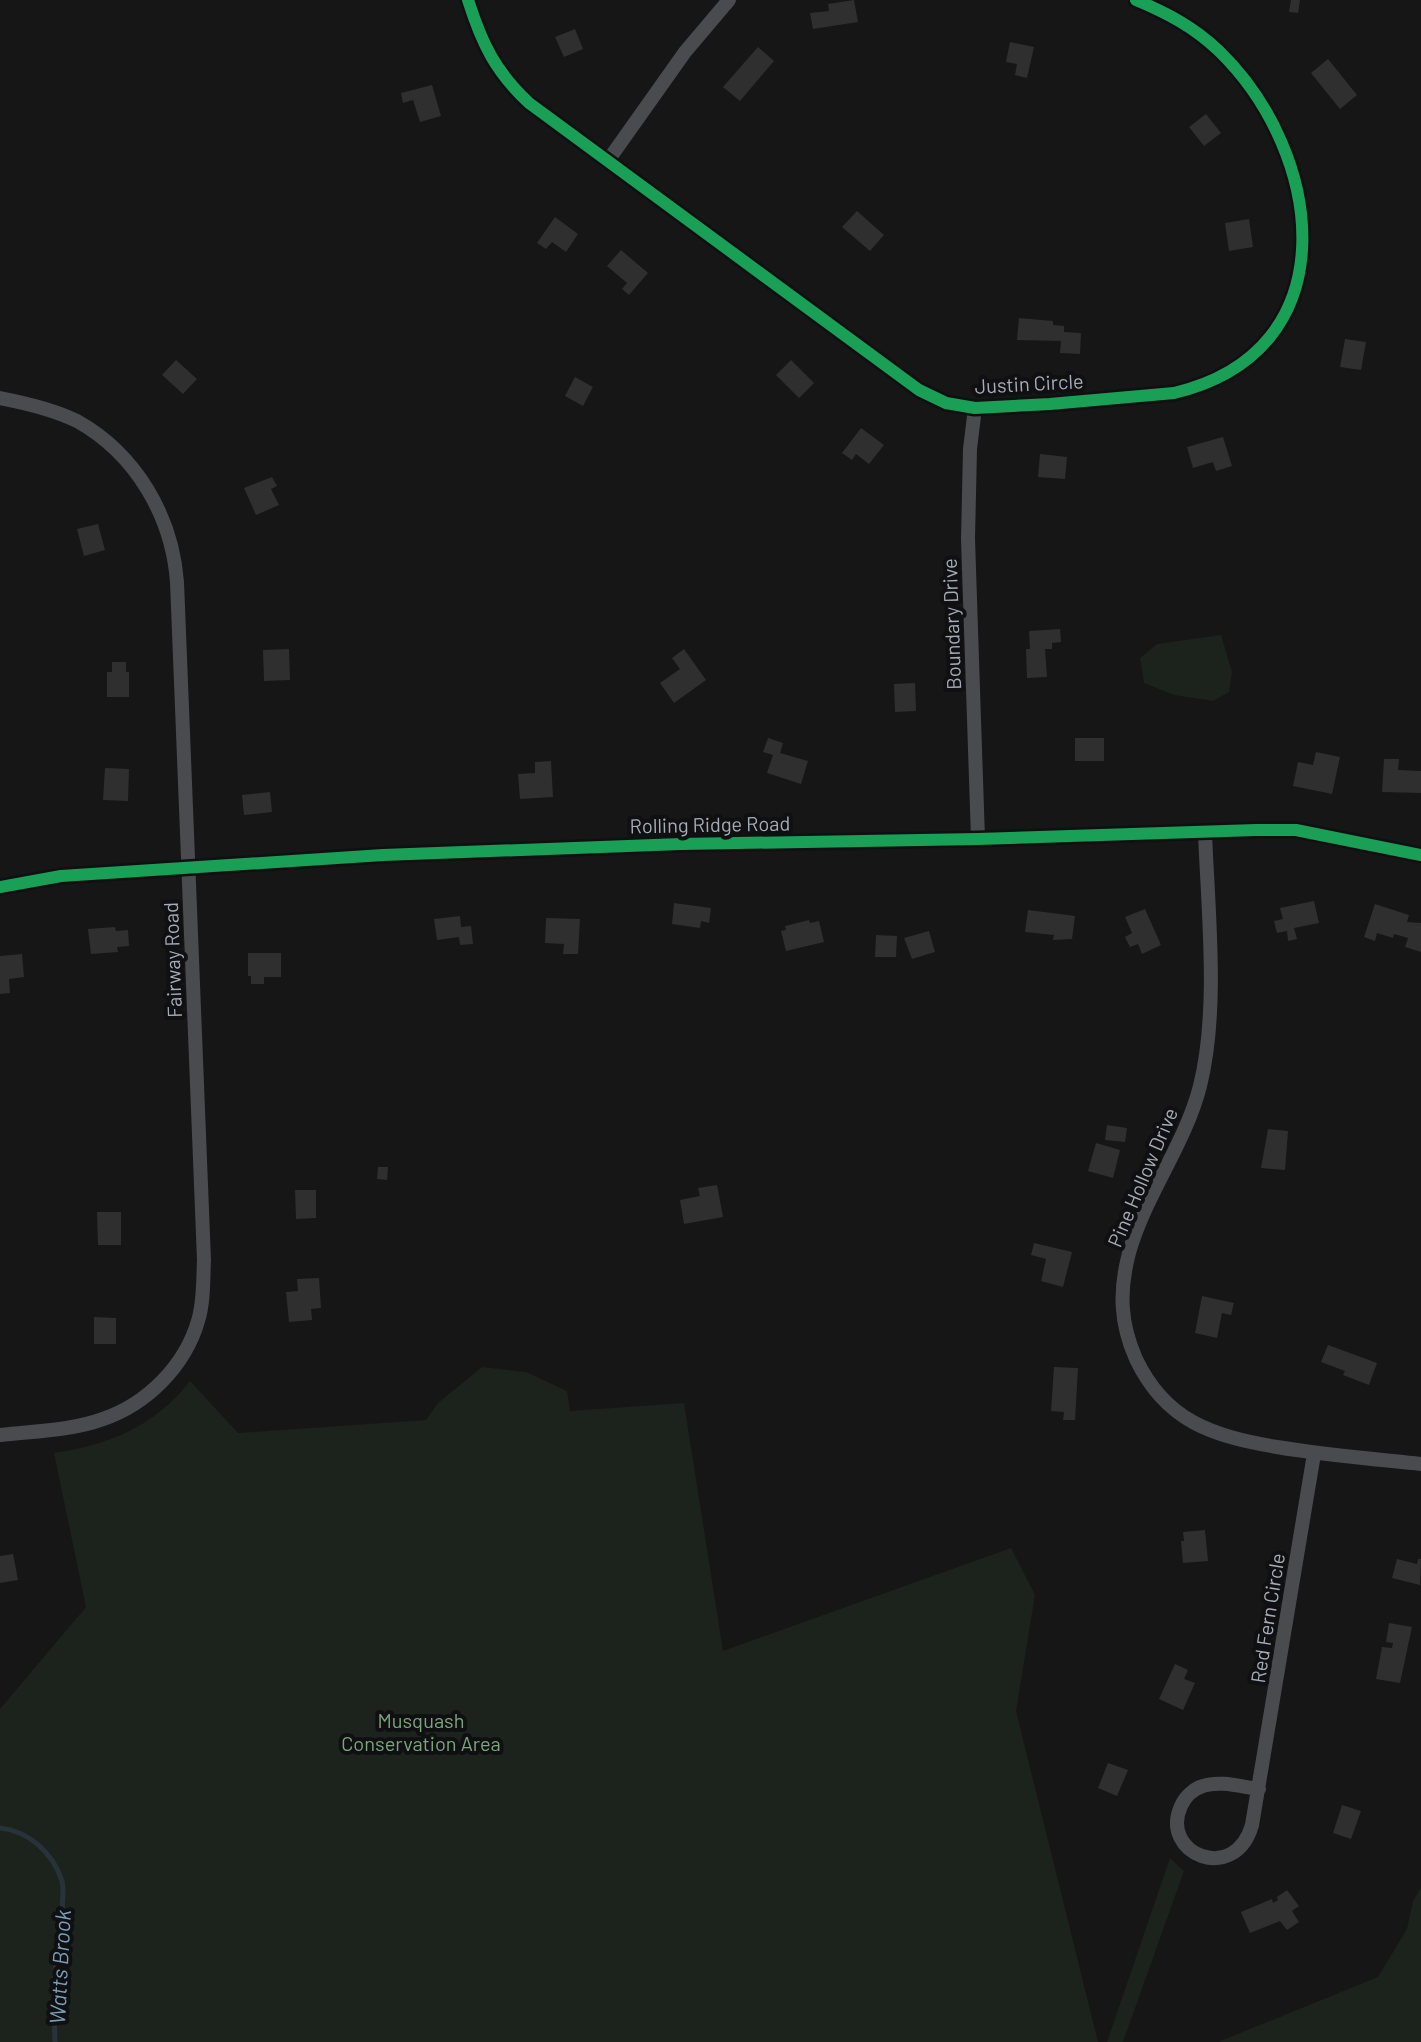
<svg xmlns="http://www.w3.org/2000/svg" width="1421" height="2042" font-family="Barlow,sans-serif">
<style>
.green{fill:#1b231c}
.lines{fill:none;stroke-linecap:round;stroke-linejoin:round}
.stream{stroke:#283239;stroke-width:5}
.building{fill:#2f2f30}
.minor{stroke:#494b4f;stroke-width:14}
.cycleway-casing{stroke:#101012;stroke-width:17}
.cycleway{stroke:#1a9f57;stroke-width:12}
.labels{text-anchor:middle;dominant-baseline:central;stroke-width:8;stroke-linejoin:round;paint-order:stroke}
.street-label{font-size:20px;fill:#a5acb8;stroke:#101012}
.park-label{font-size:20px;fill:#7ba57b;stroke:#101012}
.water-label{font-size:22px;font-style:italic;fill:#799eb6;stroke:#101012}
</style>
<rect width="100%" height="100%" fill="#161616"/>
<path class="green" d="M1221 635 1232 672 1229 692 1213 701 1174 695 1144 683 1140 658 1157 644Z
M482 1367 526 1372 567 1391 570 1411 684 1403 723 1651 1011 1548 1035 1595 1016 1711 1098 2042H0V1709L86 1607 54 1453C109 1445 155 1426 190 1381L238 1433 426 1420 438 1403Z
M1170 1858 1184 1871 1123 2042H1107Z
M1421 1887V2042H1218L1378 1977 1407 1929 1413 1901Z"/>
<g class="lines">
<path class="stream" d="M0 1828C29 1831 53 1853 62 1881 66 1897 57 1943 56 1961 53 1988 54 2015 55 2042"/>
</g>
<path class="building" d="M854 0 858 22 813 29 810 13 829 11 828 4Z
M1291 0H1300L1298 13 1289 12Z
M575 29 583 49 564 57 555 37Z
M1010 42 1034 47 1027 78 1015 75 1017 64 1006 62Z
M758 47 774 61 740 101 723 87Z
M1328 59 1357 95 1340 109 1311 73Z
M432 85 441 116 420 122 413 100 403 103 401 93Z
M1206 114 1221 133 1204 146 1189 127Z
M857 211 884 235 870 251 842 227Z
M555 217 578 234 566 252 552 242 546 249 537 243Z
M1249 219 1253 247 1229 251 1225 223Z
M621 250 648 273 629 295 622 289 627 283 607 266Z
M1019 318 1053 321V325L1064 326V332L1081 333 1080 354 1060 353 1061 341 1017 340Z
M1345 339 1366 342 1361 370 1340 367Z
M176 360 197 379 183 394 162 375Z
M791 360 814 383 799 398 776 375Z
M575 377 593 387 583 406 565 396Z
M861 428 884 445 869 464 856 454 852 460 842 453Z
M1223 437 1232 466 1216 471 1213 462 1193 468 1187 447Z
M1040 454 1067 457 1065 479 1038 477Z
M272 477 277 486 271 489 279 505 256 515 244 488Z
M98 524 105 550 84 556 77 529Z
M1060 629 1061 642 1052 643V649H1045L1047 677 1027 678 1026 649H1030L1029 631Z
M289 649 290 680 264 681 263 650Z
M684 649 706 680 674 703 660 683 680 669 672 658Z
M112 662H126V672H129V697H107V672H112Z
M915 683 916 711 895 712 894 684Z
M768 738 783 743 780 753 808 761 801 784 767 773 773 755 763 752Z
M1075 738H1104V761H1075Z
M1316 752 1340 757 1332 794 1293 786 1298 762 1313 765Z
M1384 759H1399L1398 770 1421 771V793L1382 792Z
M551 761 553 797 520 799 518 774 535 773V762Z
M105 768 129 769 128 801 103 800Z
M270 792 272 812 244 815 242 795Z
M1314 901 1319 923 1294 928 1297 939 1288 941 1287 931 1277 933 1274 921 1283 919 1280 908Z
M674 903 711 908 709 923 701 921 700 928 672 924Z
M1375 904 1409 915 1407 922 1421 923V952L1405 947 1408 938 1394 934 1393 938 1377 933 1375 941 1364 937Z
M1145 909 1161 945 1142 954 1138 944 1130 947 1125 937 1132 933 1125 917Z
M1028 910 1075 916 1072 939 1053 940 1054 935 1025 932Z
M460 916 461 927 471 926 473 944 460 945 459 937 437 940 434 919Z
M546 918 580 919 578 954H563L564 944 545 943Z
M809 920 810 923 819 921 824 942 786 951 781 931 786 930 785 926Z
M115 927 116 931 128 930 129 946 117 947 118 952 91 954 88 929Z
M929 931 935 952 912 959 904 938Z
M876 935 897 936 896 957H875Z
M248 953H281V977H264V984H251V976H248Z
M22 954 24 977 9 979 10 993 0 994V956Z
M1107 1125 1127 1128 1125 1142 1105 1140Z
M1268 1129 1288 1131 1285 1170 1261 1168Z
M1096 1143 1120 1150 1113 1178 1088 1171Z
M378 1167H388L387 1180 377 1179Z
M717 1185 723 1217 684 1224 680 1200 700 1196 698 1188Z
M295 1190H316V1218L296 1219Z
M97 1212H121V1245H98Z
M1034 1243 1072 1252 1063 1287 1041 1281 1046 1259 1031 1255Z
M319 1278 321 1308 311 1309 312 1320 289 1322 286 1292 298 1291 297 1279Z
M1202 1296 1234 1303 1231 1315 1222 1313 1217 1338 1195 1333Z
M94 1317 116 1318V1344H94Z
M1328 1345 1377 1363 1369 1385 1343 1375 1345 1371 1321 1362Z
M1054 1367 1078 1368 1075 1420H1063L1064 1412 1051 1411Z
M1205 1530 1208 1561 1183 1563 1181 1541H1184L1183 1532Z
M13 1554 18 1580 0 1583V1556Z
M1397 1559 1417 1564 1418 1559H1421L1420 1585 1392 1578Z
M1389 1623 1412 1627 1400 1683 1376 1679 1382 1647 1392 1648 1393 1643 1386 1642Z
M1175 1664 1188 1670 1184 1679 1195 1683 1183 1710 1159 1699Z
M1108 1763 1128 1770 1117 1796 1098 1788Z
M1342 1805 1361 1811 1351 1839 1333 1833Z
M1287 1890 1299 1906 1292 1911 1299 1922 1287 1930 1280 1921 1250 1933 1241 1912 1272 1899 1273 1903 1278 1900 1277 1897Z"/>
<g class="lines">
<path class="minor" d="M468 0C482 44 495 71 529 103L919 390 946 403 975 408 1050 404 1174 393C1351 351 1324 153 1219 51 1194 27 1167 13 1136 0
M607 162 685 52 729 0
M0 398C26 403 53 409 77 421 136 454 172 516 177 582L204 1260C203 1280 204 1302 198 1321 185 1366 147 1404 103 1419 70 1431 34 1431 0 1435
M975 408 970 449 968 539 978 839
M1205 833C1208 912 1219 1010 1200 1086 1185 1145 1145 1195 1129 1253 1119 1291 1120 1323 1136 1359 1166 1422 1213 1436 1277 1447 1325 1455 1373 1459 1421 1464
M0 887 61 876 383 855 681 844 978 839 1256 830H1296L1421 855
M1259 1789C1242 1787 1220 1780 1203 1786 1193 1789 1185 1797 1181 1806 1159 1854 1235 1885 1252 1825L1314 1454"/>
<g class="cycleway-casing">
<path id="cycleway" d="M468 0C482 44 495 71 529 103L919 390 946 403 975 408 1050 404 1174 393C1351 351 1324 153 1219 51 1194 27 1167 13 1136 0
M0 887 61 876 383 855 681 844 978 839 1256 830H1296L1421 855"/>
</g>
<use href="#cycleway" class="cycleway"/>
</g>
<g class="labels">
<g class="street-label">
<text transform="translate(1029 383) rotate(-3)">Justin Circle</text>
<text transform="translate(951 624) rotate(-92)">Boundary Drive</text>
<text transform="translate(710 824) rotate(-1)">Rolling Ridge Road</text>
<text transform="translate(172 960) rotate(-92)">Fairway Road</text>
<text transform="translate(1142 1177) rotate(-67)">Pine Hollow Drive</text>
<text transform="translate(1267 1618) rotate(-81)">Red Fern Circle</text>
</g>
<g class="park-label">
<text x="421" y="1720">Musquash<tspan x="421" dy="23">Conservation Area</tspan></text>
</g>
<g class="water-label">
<text transform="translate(59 1967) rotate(-87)">Watts Brook</text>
</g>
</g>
</svg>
